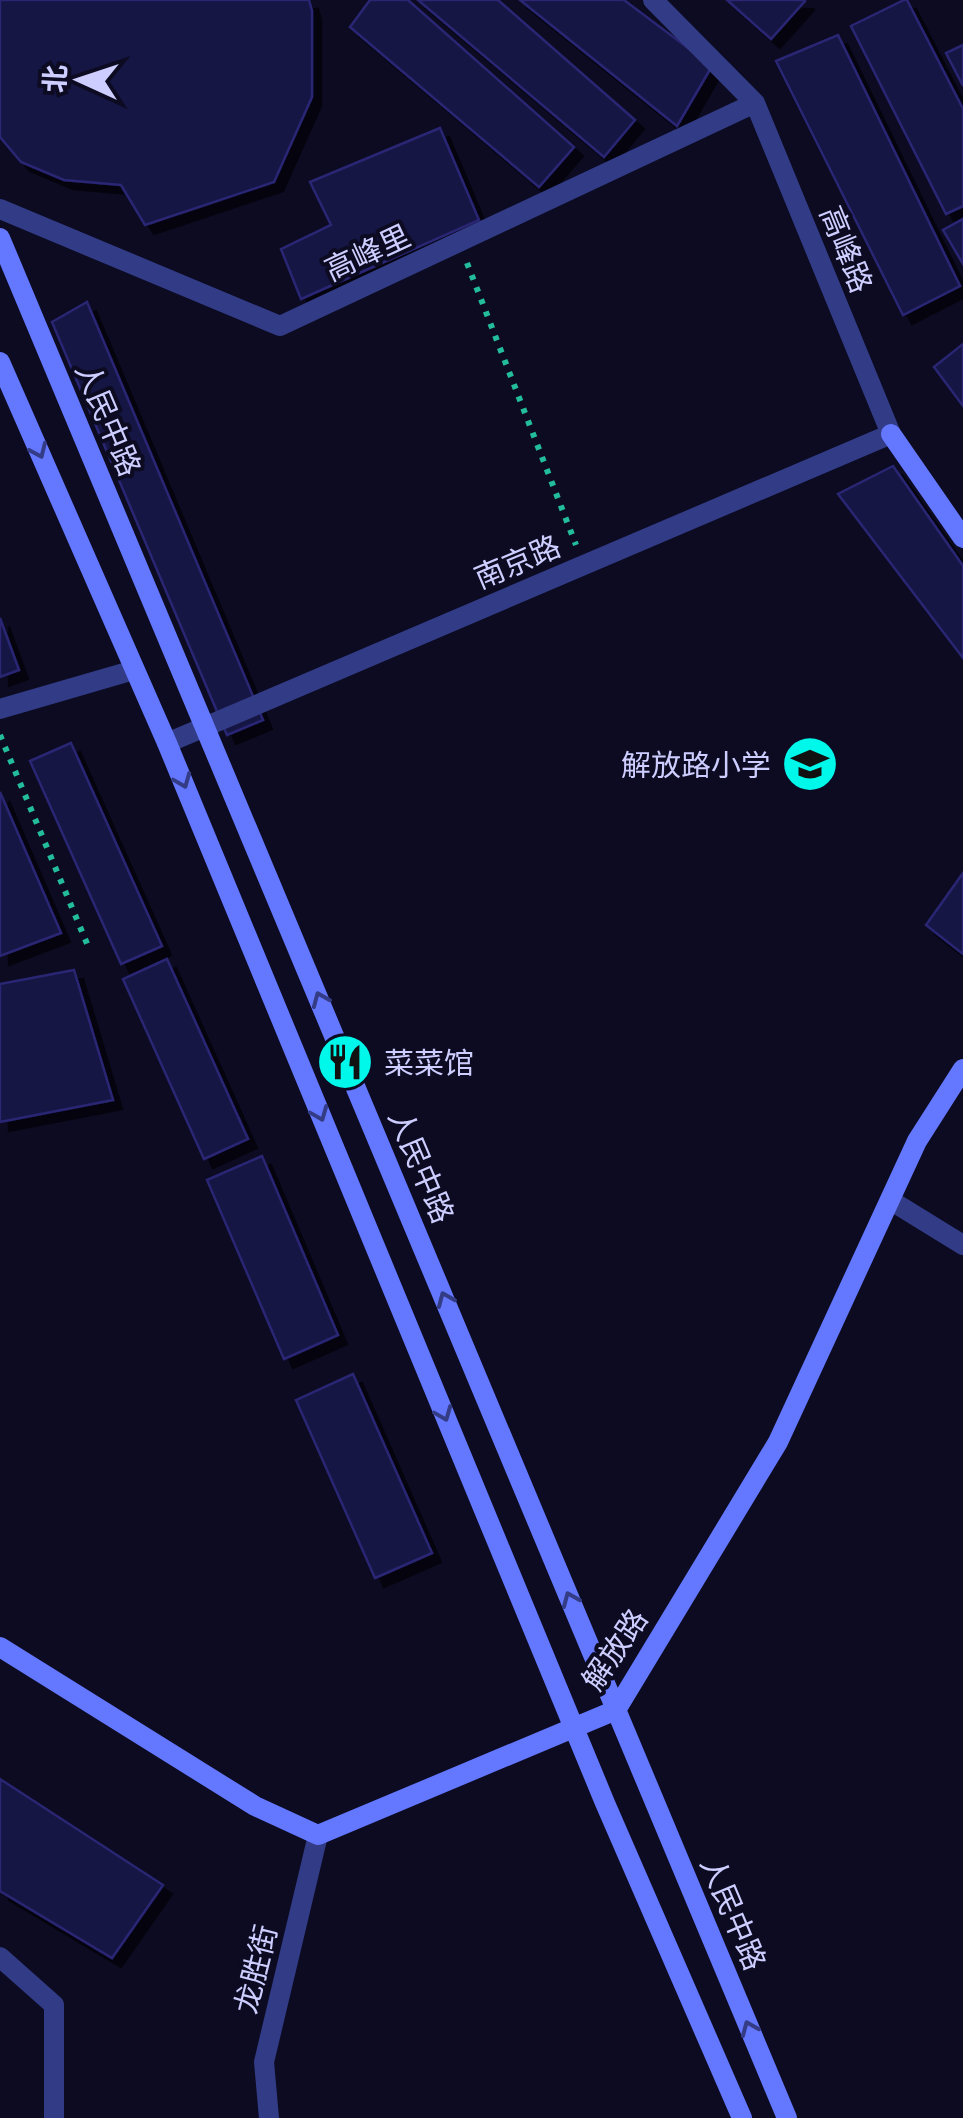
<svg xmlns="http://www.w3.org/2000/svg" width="963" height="2118" font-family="'PT Sans Narrow','Noto Sans SC',sans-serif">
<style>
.building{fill:#181645;stroke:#292673;stroke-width:2.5;filter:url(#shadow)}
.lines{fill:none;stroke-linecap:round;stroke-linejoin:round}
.path{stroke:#23bd9c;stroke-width:6;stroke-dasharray:5 8;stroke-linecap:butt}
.street{stroke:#323b86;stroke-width:20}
.secondary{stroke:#6477ff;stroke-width:20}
.oneway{stroke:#343c85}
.labels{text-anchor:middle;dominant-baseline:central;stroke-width:8;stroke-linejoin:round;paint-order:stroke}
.street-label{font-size:30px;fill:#cdceff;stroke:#0c0b22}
.poi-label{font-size:30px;fill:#cdceff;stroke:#0c0b22;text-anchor:end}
</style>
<defs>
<filter id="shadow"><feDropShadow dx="9" dy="9" stdDeviation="0" flood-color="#0009"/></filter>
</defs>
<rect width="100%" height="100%" fill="#0c0b22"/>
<path class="building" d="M0 0H309L312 11V97L274 182 145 225 121 185 64 180 21 162 0 137Z
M370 0H408L574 147 539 187 350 27Z
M418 0H498L635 120 604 157Z
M520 0H624L712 66 677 126Z
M727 0H804L805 1 771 39Z
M904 0H907L963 109V206L946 214 851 26Z
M838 35 960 286 903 315 776 61Z
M963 45V86L946 53Z
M440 128 479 220 301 299 281 249 331 225 310 182Z
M963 219V264L943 230Z
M87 302 263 720 227 735 52 322Z
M963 344V406L934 367Z
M893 466 963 566V658L838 494Z
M0 618 19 670 0 677Z
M71 743 162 946 121 964 30 761Z
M0 792 61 933 0 956Z
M963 873V954L926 925Z
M167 959 248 1139 204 1159 123 979Z
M74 970 113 1100 0 1122V984Z
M262 1156 338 1335 284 1359 207 1180Z
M353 1374 432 1553 375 1578 296 1400Z
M0 1779 163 1885 112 1958 0 1891Z"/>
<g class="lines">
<path class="path" d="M467 263 576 545
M0 735 88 946"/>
<path class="street" d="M0 209 280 326 755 103
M0 709 134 670
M167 743 891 434 755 103 653 0
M890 1200 963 1245
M0 1957 54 2005V2118
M269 2118 264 2062 318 1835"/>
<path class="secondary" d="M0 238 787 2118
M0 362 167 743 605 1803 742 2118
M891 434 963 538
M0 1647 255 1806 318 1835 616 1710 778 1442 917 1141 963 1069"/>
</g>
<defs><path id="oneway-chevron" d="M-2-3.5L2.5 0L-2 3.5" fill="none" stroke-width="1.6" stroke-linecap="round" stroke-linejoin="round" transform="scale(2.5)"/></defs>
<g class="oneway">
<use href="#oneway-chevron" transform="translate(39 451) rotate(66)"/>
<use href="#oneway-chevron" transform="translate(183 781) rotate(68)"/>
<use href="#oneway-chevron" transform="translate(320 999) rotate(-113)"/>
<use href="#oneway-chevron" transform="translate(320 1114) rotate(68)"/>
<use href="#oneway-chevron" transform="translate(445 1299) rotate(-113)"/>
<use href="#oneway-chevron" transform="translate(444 1414) rotate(68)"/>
<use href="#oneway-chevron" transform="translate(570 1599) rotate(-113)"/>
<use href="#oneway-chevron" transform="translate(749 2028) rotate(-113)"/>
</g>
<defs>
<g id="school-disc" transform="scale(2.875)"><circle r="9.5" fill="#00f8eb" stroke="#0c0b22"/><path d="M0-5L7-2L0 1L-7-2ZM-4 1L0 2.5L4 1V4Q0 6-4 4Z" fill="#111"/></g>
<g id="restaurant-disc" transform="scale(2.875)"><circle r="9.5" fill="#00f8eb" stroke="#0c0b22"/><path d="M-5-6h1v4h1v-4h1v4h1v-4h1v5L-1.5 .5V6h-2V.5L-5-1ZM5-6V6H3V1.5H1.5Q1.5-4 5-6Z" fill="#111"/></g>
</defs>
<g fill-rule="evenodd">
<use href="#school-disc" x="810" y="764"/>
<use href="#restaurant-disc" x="345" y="1062"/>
</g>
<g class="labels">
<g class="street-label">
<text transform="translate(847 249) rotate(68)">高峰路</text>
<text transform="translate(367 252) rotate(-25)">高峰里</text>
<text transform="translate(109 419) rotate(67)">人民中路</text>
<text transform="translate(517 561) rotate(-23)">南京路</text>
<text transform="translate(422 1166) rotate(67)">人民中路</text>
<text transform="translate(614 1649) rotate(-56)">解放路</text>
<text transform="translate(734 1913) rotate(67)">人民中路</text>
<text transform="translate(255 1969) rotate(-76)">龙胜街</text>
</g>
<g class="poi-label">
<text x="771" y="764">解放路小学</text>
<text x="384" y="1062" text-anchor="start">菜菜馆</text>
</g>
</g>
<g transform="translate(80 80) rotate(273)" stroke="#0c0b22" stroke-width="8" paint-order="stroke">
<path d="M0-8L18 38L0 25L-18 38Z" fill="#cdceff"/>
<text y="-15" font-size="28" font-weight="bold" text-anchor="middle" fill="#cdceff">北</text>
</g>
</svg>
